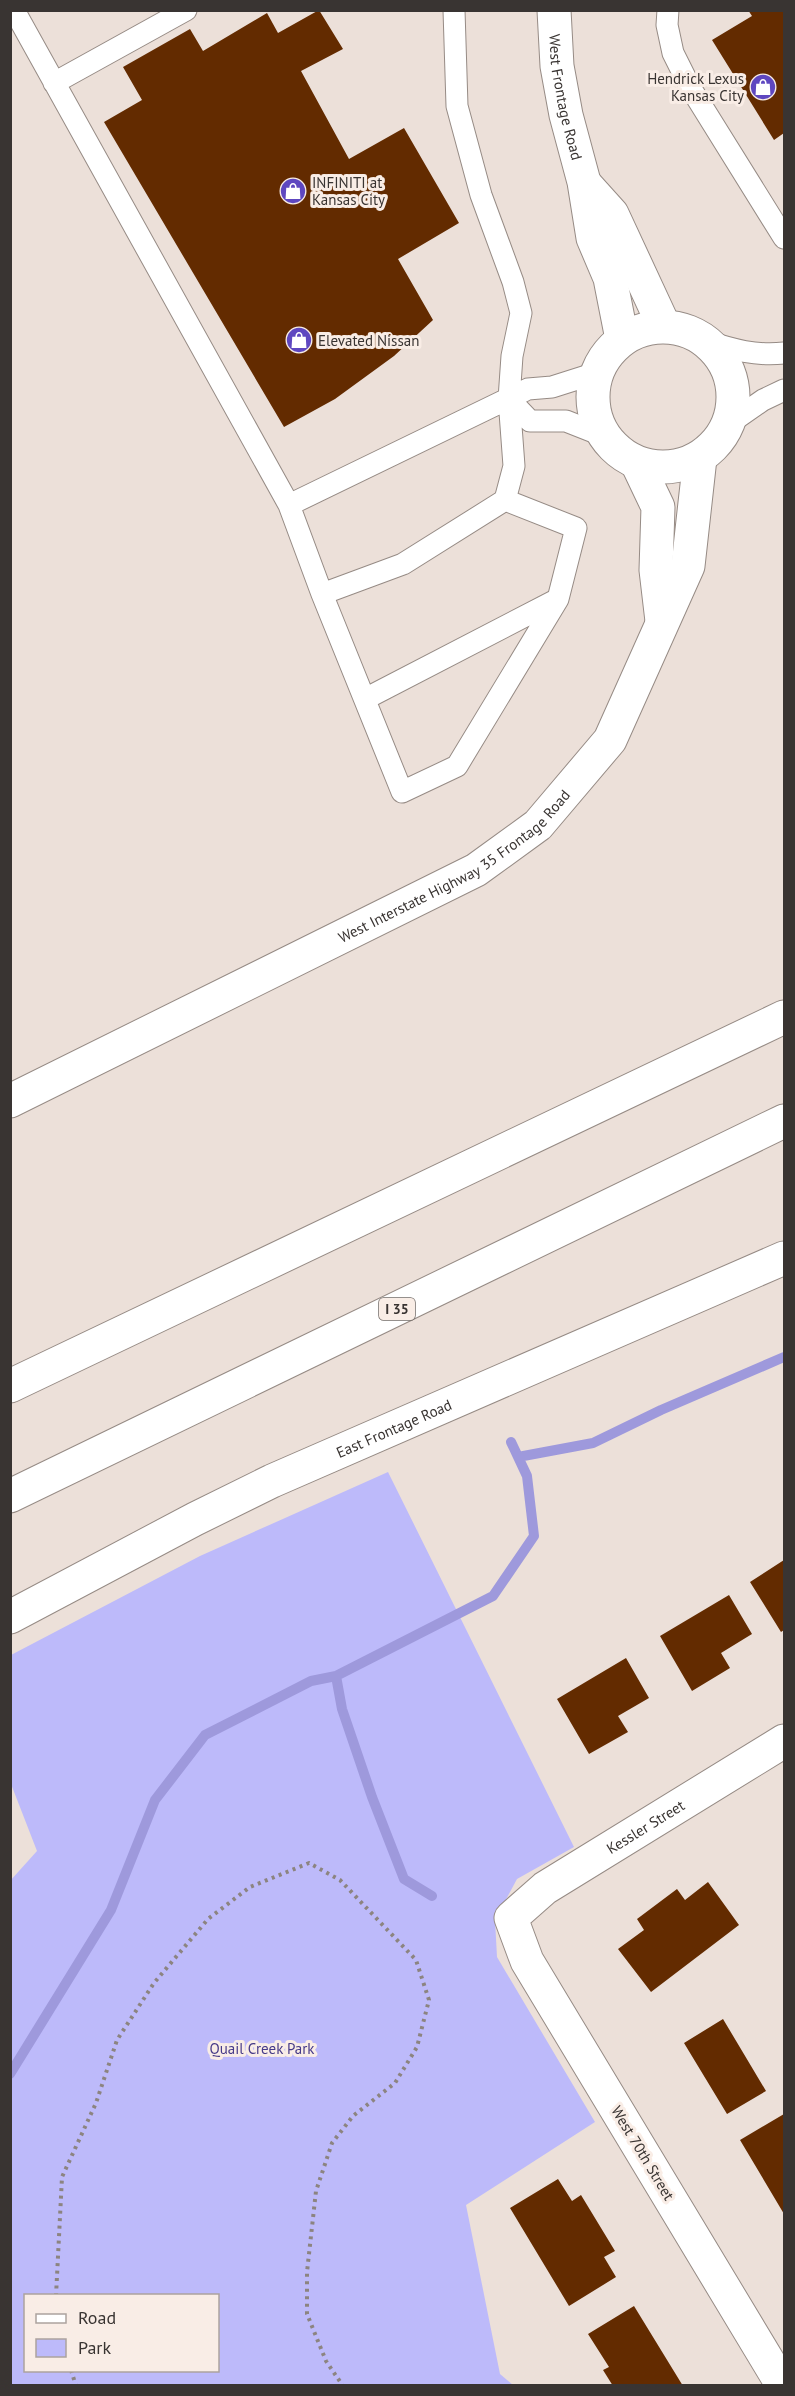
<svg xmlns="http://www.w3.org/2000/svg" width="795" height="2396" font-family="'PT Sans',sans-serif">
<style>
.green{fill:#bdbafa;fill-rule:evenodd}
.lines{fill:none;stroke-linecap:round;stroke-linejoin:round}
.stream{stroke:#9e99dc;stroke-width:10}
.building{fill:#632b00}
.service-casing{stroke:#968b85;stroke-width:23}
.minor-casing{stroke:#968b85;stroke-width:35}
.tertiary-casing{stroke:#968b85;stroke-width:35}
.motorway-casing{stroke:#968b85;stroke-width:35}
.path{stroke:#8c8480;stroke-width:4;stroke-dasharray:3 4.5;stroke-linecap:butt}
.service{stroke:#fff;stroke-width:21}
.minor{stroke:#fff;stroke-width:33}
.tertiary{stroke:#fff;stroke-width:33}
.motorway{stroke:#fff;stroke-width:33}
.labels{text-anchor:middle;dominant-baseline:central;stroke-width:6;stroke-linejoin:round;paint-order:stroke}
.shield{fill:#f9ede6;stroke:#736c68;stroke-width:1.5}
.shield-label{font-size:14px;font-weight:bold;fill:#393432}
.poi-label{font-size:15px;fill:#393432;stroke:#f9ede6;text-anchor:start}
.street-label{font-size:15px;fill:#393432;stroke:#f9ede6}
.park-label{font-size:15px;fill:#463a88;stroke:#f9ede6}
</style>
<rect width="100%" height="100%" fill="#ece0d9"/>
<path class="green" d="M388 1472 574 1847 517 1879 495 1920 497 1957 595 2122 466 2205 500 2374 513 2385H11L10 1881 37 1851 11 1784V1655L200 1556ZM26 2296H218V2370H26Z"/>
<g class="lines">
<path class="stream" d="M518 1457 593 1443 661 1410 784 1357
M336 1676 342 1709 372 1797 404 1879 432 1896
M10 2074 111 1910 155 1800 205 1735 311 1681 336 1676 493 1596 534 1536 527 1476 511 1442"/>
</g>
<path class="building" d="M319 10 343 49 301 71 349 159 404 128 459 223 398 259 433 320 394 356 335 399 284 427 104 122 142 100 123 67 190 29 203 51 267 13 278 33Z
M748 10H784V133L774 140 712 40 752 16Z
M784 1560V1630L781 1632 750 1582Z
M729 1595 752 1634 721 1653 730 1668 692 1691 660 1636Z
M626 1658 649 1698 618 1716 628 1732 589 1754 557 1699Z
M708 1882 739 1925 651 1992 618 1949 644 1930 637 1919 677 1889 685 1900Z
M723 2019 766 2091 727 2114 684 2043Z
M784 2114V2214L740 2140Z
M558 2179 572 2201 581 2195 615 2251 604 2257 616 2277 569 2306 510 2208Z
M634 2306 683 2386H613L603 2370 609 2367 588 2334Z"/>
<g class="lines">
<g class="service-casing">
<path id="service" d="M14 10 289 505 322 594 402 792 457 766 558 599 576 528 505 500
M668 10 667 25 673 53 690 87 784 238
M54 83 186 10
M706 341C733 350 756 356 784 353
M509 399 530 421H566L604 436
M730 423 763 400 784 390
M289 505 528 389 552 387 596 373
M322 594 403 564 505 500 514 466 509 399 512 356 521 313 513 282 481 195 457 106 454 10
M365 699 558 599"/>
</g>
<g class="minor-casing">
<g id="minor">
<path id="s1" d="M554 10 557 66 566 115 584 182 593 238 610 278 622 339"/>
<path d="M585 184 612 214 664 326"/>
<circle cx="663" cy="397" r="70"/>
<path d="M637 463 658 507 656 570 662 621"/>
<path id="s2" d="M10 1101 476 870 538 825 610 740 688 566 700 458"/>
<path id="s3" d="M783 2386 527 1961 511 1918 545 1888 784 1741"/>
</g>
</g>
<g class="tertiary-casing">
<g id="tertiary">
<path id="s4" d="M10 1617 195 1519 272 1481 784 1258"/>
</g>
</g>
<g class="motorway-casing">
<path id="motorway" d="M10 1386 784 1017
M10 1496 784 1121"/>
</g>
<path class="path" d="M56 2296 62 2177 96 2103 117 2040 154 1983 208 1919 250 1887 309 1863 340 1880 416 1960 429 2000 417 2047 395 2083 353 2116 332 2143 316 2191 307 2272V2314L326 2361 343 2386
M71 2370 76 2386"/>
<use href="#service" class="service"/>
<use href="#minor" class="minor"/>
<use href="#tertiary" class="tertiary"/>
<use href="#motorway" class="motorway"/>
</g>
<defs>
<g id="shop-disc" transform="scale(1.35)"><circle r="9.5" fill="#5e47c0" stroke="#f9ede6"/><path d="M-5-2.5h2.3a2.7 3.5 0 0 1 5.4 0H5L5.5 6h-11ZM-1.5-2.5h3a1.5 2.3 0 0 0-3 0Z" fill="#fff"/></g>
</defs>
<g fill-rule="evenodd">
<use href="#shop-disc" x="763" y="87"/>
<use href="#shop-disc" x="293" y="191"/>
<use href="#shop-disc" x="299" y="340"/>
</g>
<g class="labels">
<rect class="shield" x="379" y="1298" width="36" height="22" rx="4.5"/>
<g class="shield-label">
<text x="397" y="1309">I 35</text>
</g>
<g class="poi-label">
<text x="744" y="78" text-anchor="end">Hendrick Lexus<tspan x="744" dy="17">Kansas City</tspan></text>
<text x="312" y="182">INFINITI at<tspan x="312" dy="17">Kansas City</tspan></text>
<text x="318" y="340">Elevated Nissan</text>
</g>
<g class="street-label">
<text stroke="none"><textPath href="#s1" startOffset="88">West Frontage Road</textPath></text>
<text stroke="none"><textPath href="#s2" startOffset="504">West Interstate Highway 35 Frontage Road</textPath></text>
<text stroke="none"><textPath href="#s4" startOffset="428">East Frontage Road</textPath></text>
<text stroke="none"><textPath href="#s3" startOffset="705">Kessler Street</textPath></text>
<text transform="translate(643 2153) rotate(59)">West 70th Street</text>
</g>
<g class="park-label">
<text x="262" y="2048">Quail Creek Park</text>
</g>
</g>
<rect width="795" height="2396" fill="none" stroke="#393432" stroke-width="24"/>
<rect x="24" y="2294" width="195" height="78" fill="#f9ede6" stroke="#aca39e" stroke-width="1.5"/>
<rect x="36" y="2314" width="30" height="9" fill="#ffffff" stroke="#aca39e" stroke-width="1.5"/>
<text x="78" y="2324" font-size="18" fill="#393432">Road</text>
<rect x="36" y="2339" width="30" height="18" fill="#bdbafa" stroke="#aca39e" stroke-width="1.5"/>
<text x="78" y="2354" font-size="18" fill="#393432">Park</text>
</svg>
